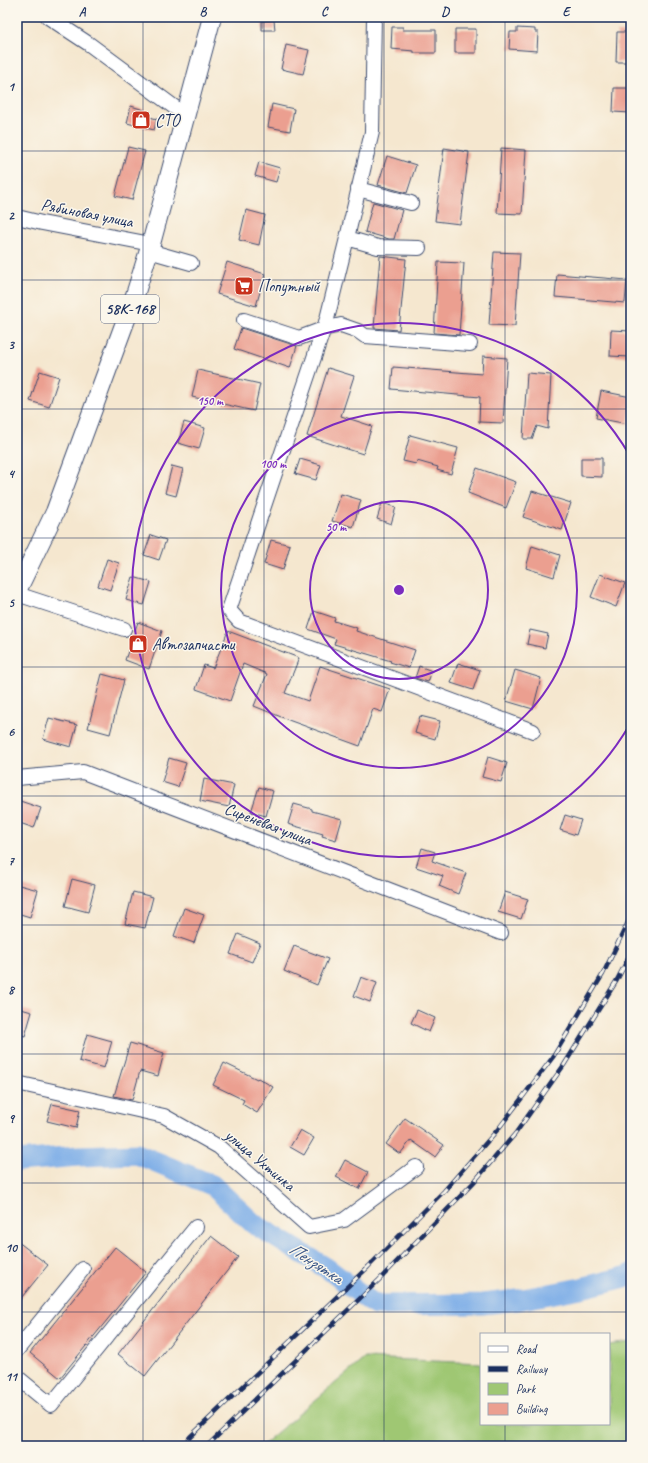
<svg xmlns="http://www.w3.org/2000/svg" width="648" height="1463" font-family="Caveat,sans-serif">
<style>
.green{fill:#9fc773;stroke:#5d7b68}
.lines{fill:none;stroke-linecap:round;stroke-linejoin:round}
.river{stroke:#7dade7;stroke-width:21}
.building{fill:#eb9f90}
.minor-casing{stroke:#3c4b6f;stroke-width:16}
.major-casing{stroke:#3c4b6f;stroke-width:20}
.minor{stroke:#fff;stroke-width:14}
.major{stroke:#fff;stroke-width:18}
.rail-casing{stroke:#1b2f5e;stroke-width:4.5}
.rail{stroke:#fbf7ec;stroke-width:3;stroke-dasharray:9;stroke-linecap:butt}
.grid{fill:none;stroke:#1b2f5e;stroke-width:1;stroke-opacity:0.55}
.ring{fill:none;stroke:#7b2cbf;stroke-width:2}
.labels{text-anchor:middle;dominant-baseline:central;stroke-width:3;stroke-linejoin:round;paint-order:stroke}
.shield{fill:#fbf7ec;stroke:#5e6b89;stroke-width:1}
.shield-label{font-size:16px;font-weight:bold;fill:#1b2f5e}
.poi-label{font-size:17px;fill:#1b2f5e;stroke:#fbf7ec;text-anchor:start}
.street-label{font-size:17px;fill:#1b2f5e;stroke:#fbf7ec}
.water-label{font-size:18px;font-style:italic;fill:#385587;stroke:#fbf7ec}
.centre{fill:#7b2cbf;stroke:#fbf7ec;stroke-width:2}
.ring-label{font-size:12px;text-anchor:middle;font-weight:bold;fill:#7b2cbf;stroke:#fbf7ec;stroke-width:3;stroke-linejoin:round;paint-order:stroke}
.neatline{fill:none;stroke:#1b2f5e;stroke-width:1.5}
.grid-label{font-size:13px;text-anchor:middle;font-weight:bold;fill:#1b2f5e}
</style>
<rect width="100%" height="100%" fill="#fbf7ec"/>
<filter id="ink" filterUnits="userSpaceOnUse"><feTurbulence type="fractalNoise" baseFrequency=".025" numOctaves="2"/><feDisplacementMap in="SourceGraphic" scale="8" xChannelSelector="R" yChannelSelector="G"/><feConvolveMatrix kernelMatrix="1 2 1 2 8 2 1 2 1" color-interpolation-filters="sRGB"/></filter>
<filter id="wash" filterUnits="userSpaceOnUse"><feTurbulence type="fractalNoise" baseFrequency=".012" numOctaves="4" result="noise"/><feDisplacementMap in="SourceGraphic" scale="16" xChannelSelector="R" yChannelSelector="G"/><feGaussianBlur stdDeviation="0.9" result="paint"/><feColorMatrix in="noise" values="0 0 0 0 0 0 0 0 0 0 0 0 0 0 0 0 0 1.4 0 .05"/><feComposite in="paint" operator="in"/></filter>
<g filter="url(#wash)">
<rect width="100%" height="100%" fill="#f5e7cf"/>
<path class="green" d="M631 1342V1446H261L365 1358 481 1363V1424H609V1345Z"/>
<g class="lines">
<path class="river" d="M17 1161 79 1156 137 1154 212 1185 254 1224 328 1269 375 1305 482 1304 518 1300 581 1288 629 1276 631 1274"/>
</g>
<g id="blocks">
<path class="building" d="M274 20 275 30H262V21Z
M392 27H403V30H436V53H414V51L391 49Z
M517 28 535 29V32H538L537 51 509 49 510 32H517Z
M455 29H476V53H455Z
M617 32H631V62H616Z
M286 45 309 50 303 74 281 69Z
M614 88H631V113L613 112Z
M272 104 294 109 290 131 268 127Z
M131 106 144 110 142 115 157 119 154 130 127 123Z
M128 147 145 151 132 200 115 196Z
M444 148 469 152 460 224 435 221Z
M501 148 526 150 522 214 497 213Z
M387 156 416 165 407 193 378 185Z
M259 162 280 168 276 182 255 176Z
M373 202 402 210 394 239H389L365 232Z
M246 210 265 215 259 245 239 240Z
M494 252 520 253 515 326 489 325Z
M380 256 406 259 399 330 374 328Z
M227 262 265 274 256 306 217 294Z
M438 262 464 263 459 335 434 333Z
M557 274 627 280 625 303 555 297Z
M241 328 297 346 290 368 234 349Z
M611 330 631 331 630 357 610 356Z
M483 356 507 358 503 423 479 422 480 397 391 389 393 367 482 374Z
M328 368 354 376 341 416 372 426 363 454 307 436Z
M198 370 260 384 254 411 192 397Z
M40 371 59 377 49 407 30 401Z
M527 373 551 375 548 429 537 426 532 439H523Z
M601 391 631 397V410L628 424 596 418Z
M184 422 205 428 199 449 178 443Z
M410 435 458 448 451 474 437 470 438 467 417 461 416 464 403 461Z
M581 458H602V477L581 476Z
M300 459 321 465 316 480 295 474Z
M172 466 183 469 176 496 165 493Z
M477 468 516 482 506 508 468 493Z
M532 491 571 503 562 530 523 517Z
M341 494 361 500 353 527 332 521Z
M382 503 396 507 391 524 377 519Z
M151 535 166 540 159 560 144 555Z
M271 540 290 545 283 570 264 564Z
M532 546 560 555 554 577 526 568Z
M107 559 119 563 110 590 98 586Z
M600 574 625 583 616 607 591 597Z
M133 577 151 582 144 605 126 600Z
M314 611 335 618 334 621 357 628 356 631 415 650 409 668 390 662 391 661 334 644 336 639 308 629Z
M138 622 162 631 149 669 125 660Z
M530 630 548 634 545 648 527 644Z
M228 631 299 658 285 693 308 701 320 666 390 689 382 712 373 709 360 746 291 721 254 706 267 674 243 664 230 701 196 689 204 665 213 668Z
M458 663 480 670 473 690 451 683Z
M419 666 432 671 428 682 415 678Z
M515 670 541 678 533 709 506 701Z
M102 674 124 680 110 734 88 728Z
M420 716 440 721 435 739 415 733Z
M49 718 77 725 71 747 43 739Z
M488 757 507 763 501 782 482 777Z
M169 758 186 763 178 787 162 782Z
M204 779 234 785 229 807 200 801Z
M259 787 273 791 266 816 251 812Z
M17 800 41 808 34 828 17 822Z
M294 804 312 809V811L342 819 336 840 322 836 323 834 288 824Z
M565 815 581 820 576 835 560 830Z
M422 848 435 852 432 861 466 873 458 894 439 886 443 876 416 867Z
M72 879 95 885 88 912 65 906Z
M19 885 38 890 30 917 17 913V891Z
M133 892 153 897 145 928 125 924Z
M505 892 528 899 521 919 498 912Z
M184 908 204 915 194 943 174 936Z
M238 934 260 943 252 962 230 954Z
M294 946 328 959 317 985 284 971Z
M361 977 377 983 370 1002 354 996Z
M17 1008 32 1012 25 1036 17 1034Z
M417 1010 435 1018 429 1032 411 1023Z
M87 1034 112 1041 104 1068 79 1061Z
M130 1043 164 1053 158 1076 140 1071 132 1100 114 1096Z
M224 1063 257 1079 258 1078 273 1087 257 1113 242 1104 244 1100 213 1085Z
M52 1104 80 1110 76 1128 47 1121Z
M405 1118 444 1145 435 1157 411 1140 400 1154 386 1144Z
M300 1130 314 1138 304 1155 290 1147Z
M345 1160 368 1172 359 1189 336 1177Z
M211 1236 238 1257 145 1376 118 1354Z
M17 1241 48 1265 17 1303Z
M115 1247 146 1272 60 1378 30 1353Z"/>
</g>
</g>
<g filter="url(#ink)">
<use href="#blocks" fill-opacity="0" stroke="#3c4b6f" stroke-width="1"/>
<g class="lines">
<g class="minor-casing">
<path id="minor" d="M48 17 89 44 185 115
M374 17 372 132 347 238 327 319 229 610 239 621 533 731
M358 189 411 203
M17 217 42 223 151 244
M347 238 378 247 419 248
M149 251 191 263
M244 320 299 338 323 329 341 325 358 331 365 336 470 344
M17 594 124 629
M17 778 83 772 501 933
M17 1083 164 1116 219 1147 309 1227 344 1220 416 1167
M17 1350 83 1269
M17 1377 51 1405 196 1227"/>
</g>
<g class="major-casing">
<path id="major" d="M17 591 55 512 135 295 151 244 212 17"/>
</g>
<use href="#minor" class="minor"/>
<use href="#major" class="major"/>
<g class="rail-casing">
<path id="rail" d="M183 1446 190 1437 368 1267 444 1191 499 1128 553 1057 603 974 631 916
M207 1446 379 1280 473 1183 515 1134 564 1065 617 980 631 953"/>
</g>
<use href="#rail" class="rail"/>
</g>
</g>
<path class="grid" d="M143 17V1446M264 17V1446M384 17V1446M505 17V1334M17 151H631M17 280H631M17 409H631M17 538H631M17 667H631M17 796H631M17 925H631M17 1054H631M17 1183H631M17 1312H631M505 1424V1446"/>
<g class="ring">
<circle cx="399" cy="590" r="89"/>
<circle cx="399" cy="590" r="178"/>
<path d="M630 724A267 267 0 1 1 630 456"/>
</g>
<defs>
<g id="shop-square" transform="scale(1)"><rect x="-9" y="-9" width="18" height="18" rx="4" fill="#c8321e" stroke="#fbf7ec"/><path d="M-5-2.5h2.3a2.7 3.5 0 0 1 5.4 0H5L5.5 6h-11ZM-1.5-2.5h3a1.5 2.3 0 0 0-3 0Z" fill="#fff"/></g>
<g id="supermarket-square" transform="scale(1)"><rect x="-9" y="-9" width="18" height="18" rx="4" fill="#c8321e" stroke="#fbf7ec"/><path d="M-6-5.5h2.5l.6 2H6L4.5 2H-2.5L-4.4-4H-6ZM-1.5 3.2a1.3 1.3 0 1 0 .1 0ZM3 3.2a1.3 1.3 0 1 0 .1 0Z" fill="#fff"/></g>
</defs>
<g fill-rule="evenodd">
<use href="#shop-square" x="141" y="120"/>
<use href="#supermarket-square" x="244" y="286"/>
<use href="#shop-square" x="138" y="644"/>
</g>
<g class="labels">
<rect class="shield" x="101" y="295" width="58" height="28" rx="3"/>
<g class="shield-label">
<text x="130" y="309">58К-168</text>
</g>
<g class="poi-label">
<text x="155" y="120">СТО</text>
<text x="258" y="286">Попутный</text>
<text x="152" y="644">Автозапчасти</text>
</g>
<g class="street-label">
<text transform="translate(87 213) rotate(11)">Рябиновая улица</text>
<text transform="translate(268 824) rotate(21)">Сиреневая улица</text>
<text transform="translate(260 1160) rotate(40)">улица Ухтинка</text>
</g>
<g class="water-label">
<text transform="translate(316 1263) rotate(33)">Пензятка</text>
</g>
</g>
<circle cx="399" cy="590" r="6" class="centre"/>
<g class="ring-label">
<text x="210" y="405">150 m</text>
<text x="273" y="468">100 m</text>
<text x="336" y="531">50 m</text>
</g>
<rect width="648" height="1463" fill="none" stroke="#fbf7ec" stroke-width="44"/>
<rect x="480" y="1333" width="130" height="92" fill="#fbf7ec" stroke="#a1a7b3"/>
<rect x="488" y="1346" width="20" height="6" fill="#ffffff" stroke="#a1a7b3"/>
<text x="516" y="1353" font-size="12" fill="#1b2f5e">Road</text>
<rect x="488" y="1366" width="20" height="6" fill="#1b2f5e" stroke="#a1a7b3"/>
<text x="516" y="1373" font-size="12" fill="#1b2f5e">Railway</text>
<rect x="488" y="1383" width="20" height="12" fill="#9fc773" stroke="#a1a7b3"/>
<text x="516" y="1393" font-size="12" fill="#1b2f5e">Park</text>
<rect x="488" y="1403" width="20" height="12" fill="#eb9f90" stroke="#a1a7b3"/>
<text x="516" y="1413" font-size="12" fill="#1b2f5e">Building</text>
<rect x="22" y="22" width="604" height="1419" class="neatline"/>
<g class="grid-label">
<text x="82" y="16">A</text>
<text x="203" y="16">B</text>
<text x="324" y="16">C</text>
<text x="445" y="16">D</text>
<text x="566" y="16">E</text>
<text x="11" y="91">1</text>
<text x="11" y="220">2</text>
<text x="11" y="349">3</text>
<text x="11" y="478">4</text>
<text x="11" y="607">5</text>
<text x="11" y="736">6</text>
<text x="11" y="865">7</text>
<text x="11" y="994">8</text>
<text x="11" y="1123">9</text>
<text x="11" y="1252">10</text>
<text x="11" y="1381">11</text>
</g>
</svg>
